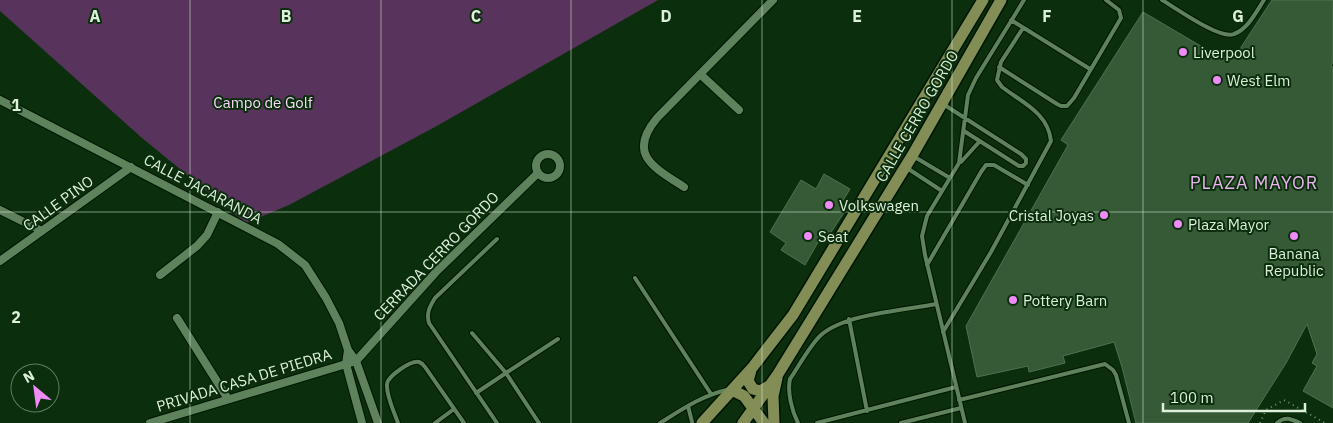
<svg xmlns="http://www.w3.org/2000/svg" width="1333" height="423" font-family="'IBM Plex Sans',sans-serif">
<style>
.green{fill:#58335c}
.building{fill:#365936;stroke:#4f734e}
.lines{fill:none;stroke-linecap:round;stroke-linejoin:round}
.lane-casing{stroke:#001501;stroke-width:6}
.street-casing{stroke:#001501;stroke-width:10}
.secondary-casing{stroke:#001501;stroke-width:14}
.path{stroke:#779277;stroke-width:2;stroke-dasharray:1 4;stroke-linecap:butt}
.lane{stroke:#5d825c;stroke-width:4}
.street{stroke:#5d825c;stroke-width:8}
.secondary{stroke:#828e56;stroke-width:11}
.grid{fill:none;stroke:#dcf0db;stroke-width:1;stroke-opacity:0.55}
.poi-dot{fill:#ee8bf8;stroke:#0b2e0d;stroke-width:2}
.labels{text-anchor:middle;dominant-baseline:central;stroke-width:4;stroke-linejoin:round;paint-order:stroke}
.poi-label{font-size:15px;fill:#dcf0db;stroke:#0b2e0d;text-anchor:start}
.park-label{font-size:15px;fill:#f6d9f8;stroke:#0b2e0d}
.street-label{font-size:15px;fill:#dcf0db;stroke:#0b2e0d}
.quarter-label{font-size:18px;letter-spacing:1px;fill:#eab4ef;stroke:#0b2e0d}
.grid-label{font-size:16px;text-anchor:middle;font-weight:bold;fill:#dcf0db;stroke:#0b2e0d;stroke-width:4;stroke-linejoin:round;paint-order:stroke}
</style>
<rect width="100%" height="100%" fill="#0b2e0d"/>
<path class="green" d="M0 0H658L435 127 289 205 246 223 142 138 0 11Z"/>
<path class="building" d="M1272 0H1333V62L1331 66 1333 67V408L1303 391 1317 366 1312 363 1317 354 1307 324 1286 363 1248 423H1136L1122 367 1114 342 1063 356 1065 363 1029 372 1028 366 977 377 966 326 1068 145 1061 140 1143 12 1221 58 1236 55Z
M824 174 850 189 839 207 845 211 826 240 821 237 805 265 781 250 786 243 770 232 801 180 816 189Z"/>
<g class="lines">
<g class="lane-casing">
<path id="lane" d="M1162 0C1176 8 1220 40 1234 34 1248 29 1256 12 1264 0
M1011 20 1090 69
M999 67 1057 104 1061 106H1067L1074 98 1121 18 1119 10 1106 0
M943 104 1021 154 1026 159V163L1023 166H1019L964 131
M913 156 950 178
M961 162 980 141
M907 168 942 191
M497 239 435 298C430 306 426 313 429 323L497 423
M927 265 981 172 986 165H994L1028 185
M635 278 711 394
M849 319 867 411
M943 332 991 252 1051 141C1048 113 1023 103 1002 87L997 80 1001 62 1023 28
M472 333 506 373 558 339
M476 393 506 373 539 423
M959 400 1105 364 1113 370 1116 375 1129 423
M688 406 692 422
M398 423C394 411 386 396 387 384 388 376 411 360 419 362 422 363 423 364 425 367L464 423
M435 423 454 409
M660 423C681 410 703 395 727 390
M798 423C792 411 787 392 790 379 799 366 810 345 821 335 844 314 905 310 936 304
M817 423 956 387
M901 423 961 408
M965 423 925 255 922 236 927 216 959 163 968 95 976 78 1024 0
M1277 423C1285 416 1291 419 1300 423"/>
</g>
<g class="street-casing">
<path id="street" d="M700 74 739 110
M0 100 278 244 305 265 326 298 339 323 348 350 356 361 378 423
M536 166a12 12 0 1 1 24 0a12 12 0 1 1-24 0Z
M684 187C653 167 627 154 657 118L773 0
M0 210 42 231
M0 261 131 167
M160 275 197 246 207 235 218 212
M177 318 228 399
M348 350 346 364 362 423
M150 423 356 361 436 272 538 173"/>
</g>
<g class="secondary-casing">
<path id="secondary" d="M751 370 748 381 753 389 760 391 769 386
M732 390 744 396 764 423
M702 423 752 368 793 315 983 0
M743 423 778 374 912 156 1001 0
M774 423 773 396 777 378"/>
</g>
<path class="path" d="M1260 423 1266 410 1284 400 1325 423"/>
<use href="#lane" class="lane"/>
<use href="#street" class="street"/>
<use href="#secondary" class="secondary"/>
</g>
<path class="grid" d="M190 0V423M381 0V423M571 0V423M762 0V423M952 0V423M1143 0V423M0 212H1333"/>
<g class="poi-dot">
<circle cx="1183" cy="52" r="5"/>
<circle cx="1217" cy="80" r="5"/>
<circle cx="829" cy="205" r="5"/>
<circle cx="1104" cy="215" r="5"/>
<circle cx="1178" cy="224" r="5"/>
<circle cx="808" cy="236" r="5"/>
<circle cx="1294" cy="236" r="5"/>
<circle cx="1013" cy="300" r="5"/>
</g>
<g class="labels">
<g class="poi-label">
<text x="1193" y="52">Liverpool</text>
<text x="1227" y="80">West Elm</text>
<text x="839" y="205">Volkswagen</text>
<text x="1094" y="215" text-anchor="end">Cristal Joyas</text>
<text x="1188" y="224">Plaza Mayor</text>
<text x="818" y="236">Seat</text>
<text x="1294" y="253" text-anchor="middle">Banana<tspan x="1294" dy="17">Republic</tspan></text>
<text x="1023" y="300">Pottery Barn</text>
</g>
<g class="park-label">
<text x="263" y="102">Campo de Golf</text>
</g>
<g class="street-label">
<text transform="translate(917 116) rotate(-60)">CALLE CERRO GORDO</text>
<text transform="translate(203 189) rotate(28)">CALLE JACARANDA</text>
<text transform="translate(58 203) rotate(-36)">CALLE PINO</text>
<text transform="translate(436 256) rotate(-46)">CERRADA CERRO GORDO</text>
<text transform="translate(244 380) rotate(-17)">PRIVADA CASA DE PIEDRA</text>
</g>
<g class="quarter-label">
<text x="1254" y="182">PLAZA MAYOR</text>
</g>
</g>
<g class="grid-label">
<text x="95" y="22">A</text>
<text x="286" y="22">B</text>
<text x="476" y="22">C</text>
<text x="666" y="22">D</text>
<text x="857" y="22">E</text>
<text x="1047" y="22">F</text>
<text x="1238" y="22">G</text>
<text x="16" y="111">1</text>
<text x="16" y="323">2</text>
</g>
<g transform="translate(35 388) rotate(331)"><circle r="24" fill="#0b2e0d" stroke="#5f7c5f"/>
<path d="M0-4L9 19L0 12L-9 19Z" fill="#ee8bf8"/>
<text y="-8" font-size="14" font-weight="bold" text-anchor="middle" fill="#dcf0db">N</text>
</g>
<path d="M1163 403v8h142v-8" fill="none" stroke="#dcf0db" stroke-width="2.5"/>
<text x="1170" y="403" font-size="15" fill="#dcf0db" stroke="#0b2e0d" stroke-width="4" paint-order="stroke">100 m</text>
</svg>
